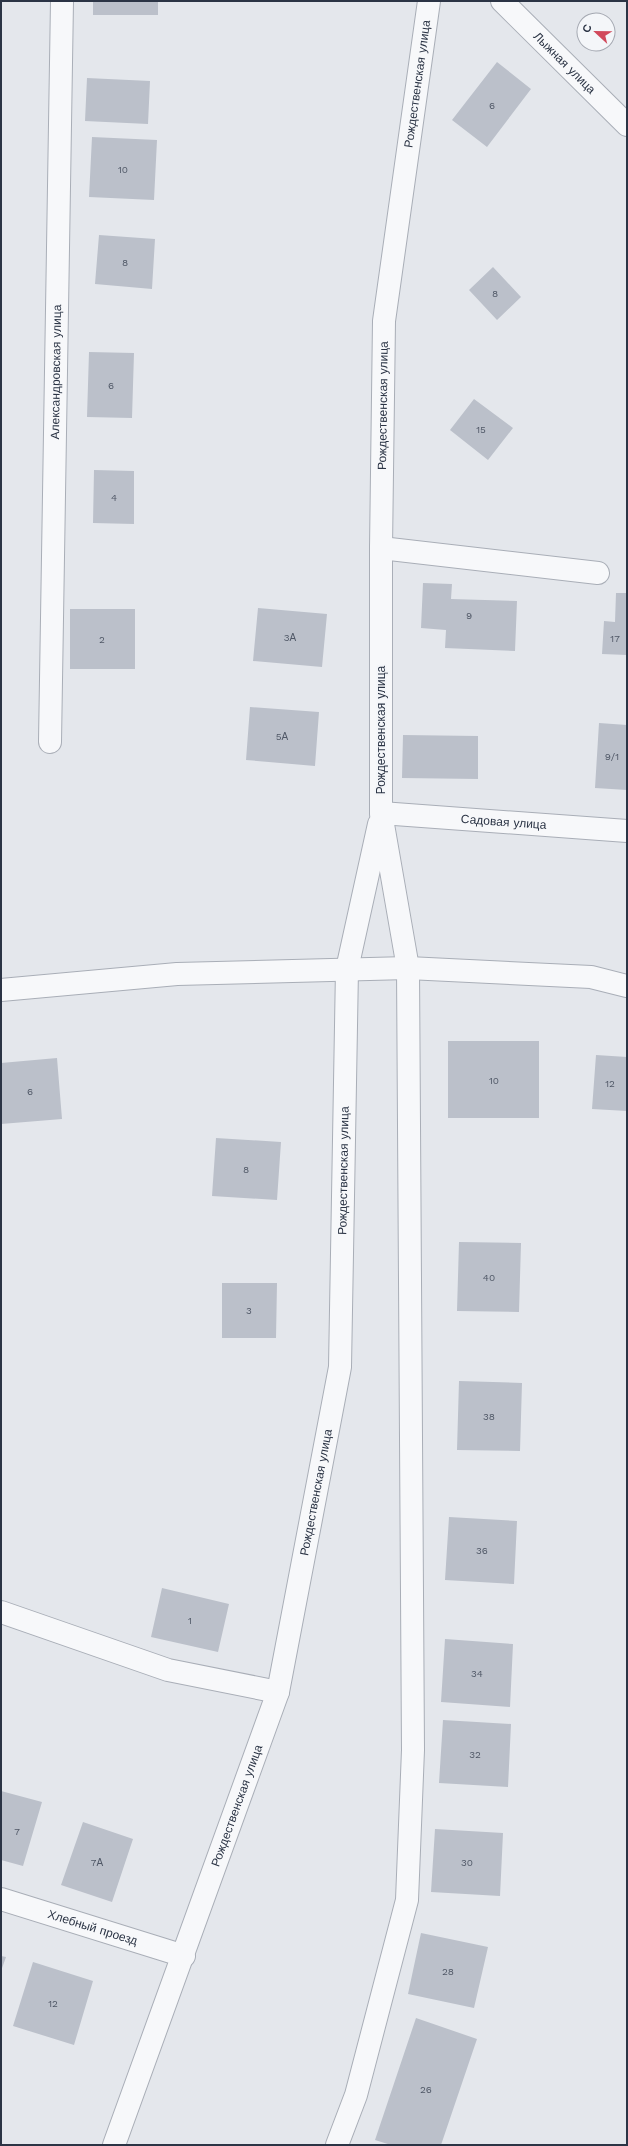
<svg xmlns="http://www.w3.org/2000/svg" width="628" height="2146" font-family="'Work Sans',sans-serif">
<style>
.building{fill:#bbc0ca}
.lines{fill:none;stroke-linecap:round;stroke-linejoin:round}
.minor-casing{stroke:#a9aeb7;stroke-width:24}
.minor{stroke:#f7f8fa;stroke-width:22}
.labels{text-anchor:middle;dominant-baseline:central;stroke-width:4;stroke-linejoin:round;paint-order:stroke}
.number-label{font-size:10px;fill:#4f5766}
.street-label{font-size:12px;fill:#2b3445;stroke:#f4f6f9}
</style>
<rect width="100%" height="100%" fill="#e4e7ec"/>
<path class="building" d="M93 1H158V15H93Z
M497 62 531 89 487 147 452 120Z
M87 78 150 81 148 124 85 121Z
M92 137 157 140 154 200 89 197Z
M99 235 155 239 152 289 95 284Z
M493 267 521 297 497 320 469 290Z
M89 352 134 353 132 418 87 417Z
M474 399 513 428 488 460 450 430Z
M94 470 134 471V524L93 523Z
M423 583 452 584 451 599 517 601 515 651 445 648 446 630 421 628Z
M616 593H627V655L602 654 604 621 615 622Z
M258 608 327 614 322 667 253 661Z
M70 609H135V669H70Z
M250 707 319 712 315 766 246 760Z
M599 723 627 725V790L595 788Z
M403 735 478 736V779L402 778Z
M448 1041H539V1118H448Z
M596 1055 627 1057V1111L592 1109Z
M57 1058 62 1119 1 1124V1063Z
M216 1138 281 1142 277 1200 212 1196Z
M459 1242 521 1243 519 1312 457 1311Z
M222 1283H277L276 1338H222Z
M459 1381 522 1383 520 1451 457 1450Z
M449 1517 517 1521 514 1584 445 1580Z
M162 1588 229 1604 218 1652 151 1637Z
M445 1639 513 1644 510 1707 441 1702Z
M443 1720 511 1724 508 1787 439 1783Z
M1 1791 42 1802 23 1866 1 1860Z
M83 1822 133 1839 112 1902 61 1885Z
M435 1829 503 1833 500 1896 431 1892Z
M421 1933 488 1947 474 2008 408 1994Z
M1 1956 6 1957 1 1971Z
M33 1962 93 1981 74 2045 13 2026Z
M416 2018 477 2039 441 2145H391L375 2140Z"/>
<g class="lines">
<g class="minor-casing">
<g id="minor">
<path id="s1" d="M502 1 627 125"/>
<path d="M381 548 598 573"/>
<path id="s2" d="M50 742 62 1"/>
<path id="s3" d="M381 813 627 831"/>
<path d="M1 990 177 974 408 968 591 977 627 986"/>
<path d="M1 1612 168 1670 278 1692"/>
<path id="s4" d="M1 1899 184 1956"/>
<path id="s5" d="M114 2145 278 1692 340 1367 347 969 379 824"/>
<path id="s6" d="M337 2145 356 2095 407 1900 413 1750 408 968 381 813V548L384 321 429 1"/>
</g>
</g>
<use href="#minor" class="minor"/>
</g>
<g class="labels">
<g class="number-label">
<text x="492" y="105">6</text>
<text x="123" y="169">10</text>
<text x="125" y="262">8</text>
<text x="495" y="293">8</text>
<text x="111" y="385">6</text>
<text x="481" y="429">15</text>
<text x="114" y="497">4</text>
<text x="469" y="615">9</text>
<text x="290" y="637">3А</text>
<text x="615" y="638">17</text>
<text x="102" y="639">2</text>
<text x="282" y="736">5А</text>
<text x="612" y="756">9/1</text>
<text x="494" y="1080">10</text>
<text x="610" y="1083">12</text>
<text x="30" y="1091">6</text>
<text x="246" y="1169">8</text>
<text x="489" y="1277">40</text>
<text x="249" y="1310">3</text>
<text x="489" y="1416">38</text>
<text x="482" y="1550">36</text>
<text x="190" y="1620">1</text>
<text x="477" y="1673">34</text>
<text x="475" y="1754">32</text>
<text x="17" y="1831">7</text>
<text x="97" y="1862">7А</text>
<text x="467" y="1862">30</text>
<text x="448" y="1971">28</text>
<text x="53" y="2003">12</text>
<text x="426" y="2089">26</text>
</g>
<g class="street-label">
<text stroke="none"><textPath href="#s1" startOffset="88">Лыжная улица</textPath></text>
<text stroke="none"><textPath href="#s6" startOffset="2076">Рождественская улица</textPath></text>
<text stroke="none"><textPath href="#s2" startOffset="370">Александровская улица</textPath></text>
<text stroke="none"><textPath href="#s6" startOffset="1752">Рождественская улица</textPath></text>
<text transform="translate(381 730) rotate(-90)">Рождественская улица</text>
<text stroke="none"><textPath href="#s3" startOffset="123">Садовая улица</textPath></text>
<text stroke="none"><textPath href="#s5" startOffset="1009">Рождественская улица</textPath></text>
<text stroke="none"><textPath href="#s5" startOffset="685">Рождественская улица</textPath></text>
<text stroke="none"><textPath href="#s5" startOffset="361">Рождественская улица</textPath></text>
<text stroke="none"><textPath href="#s4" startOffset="96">Хлебный проезд</textPath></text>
</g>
</g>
<rect width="628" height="2146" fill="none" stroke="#2b3445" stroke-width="4"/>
<g transform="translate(596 32) rotate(292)"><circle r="19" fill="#f4f6f9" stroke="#a4a8b1"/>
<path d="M0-3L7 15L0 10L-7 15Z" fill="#d1495b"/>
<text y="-6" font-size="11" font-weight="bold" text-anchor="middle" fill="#2b3445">С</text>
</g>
</svg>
